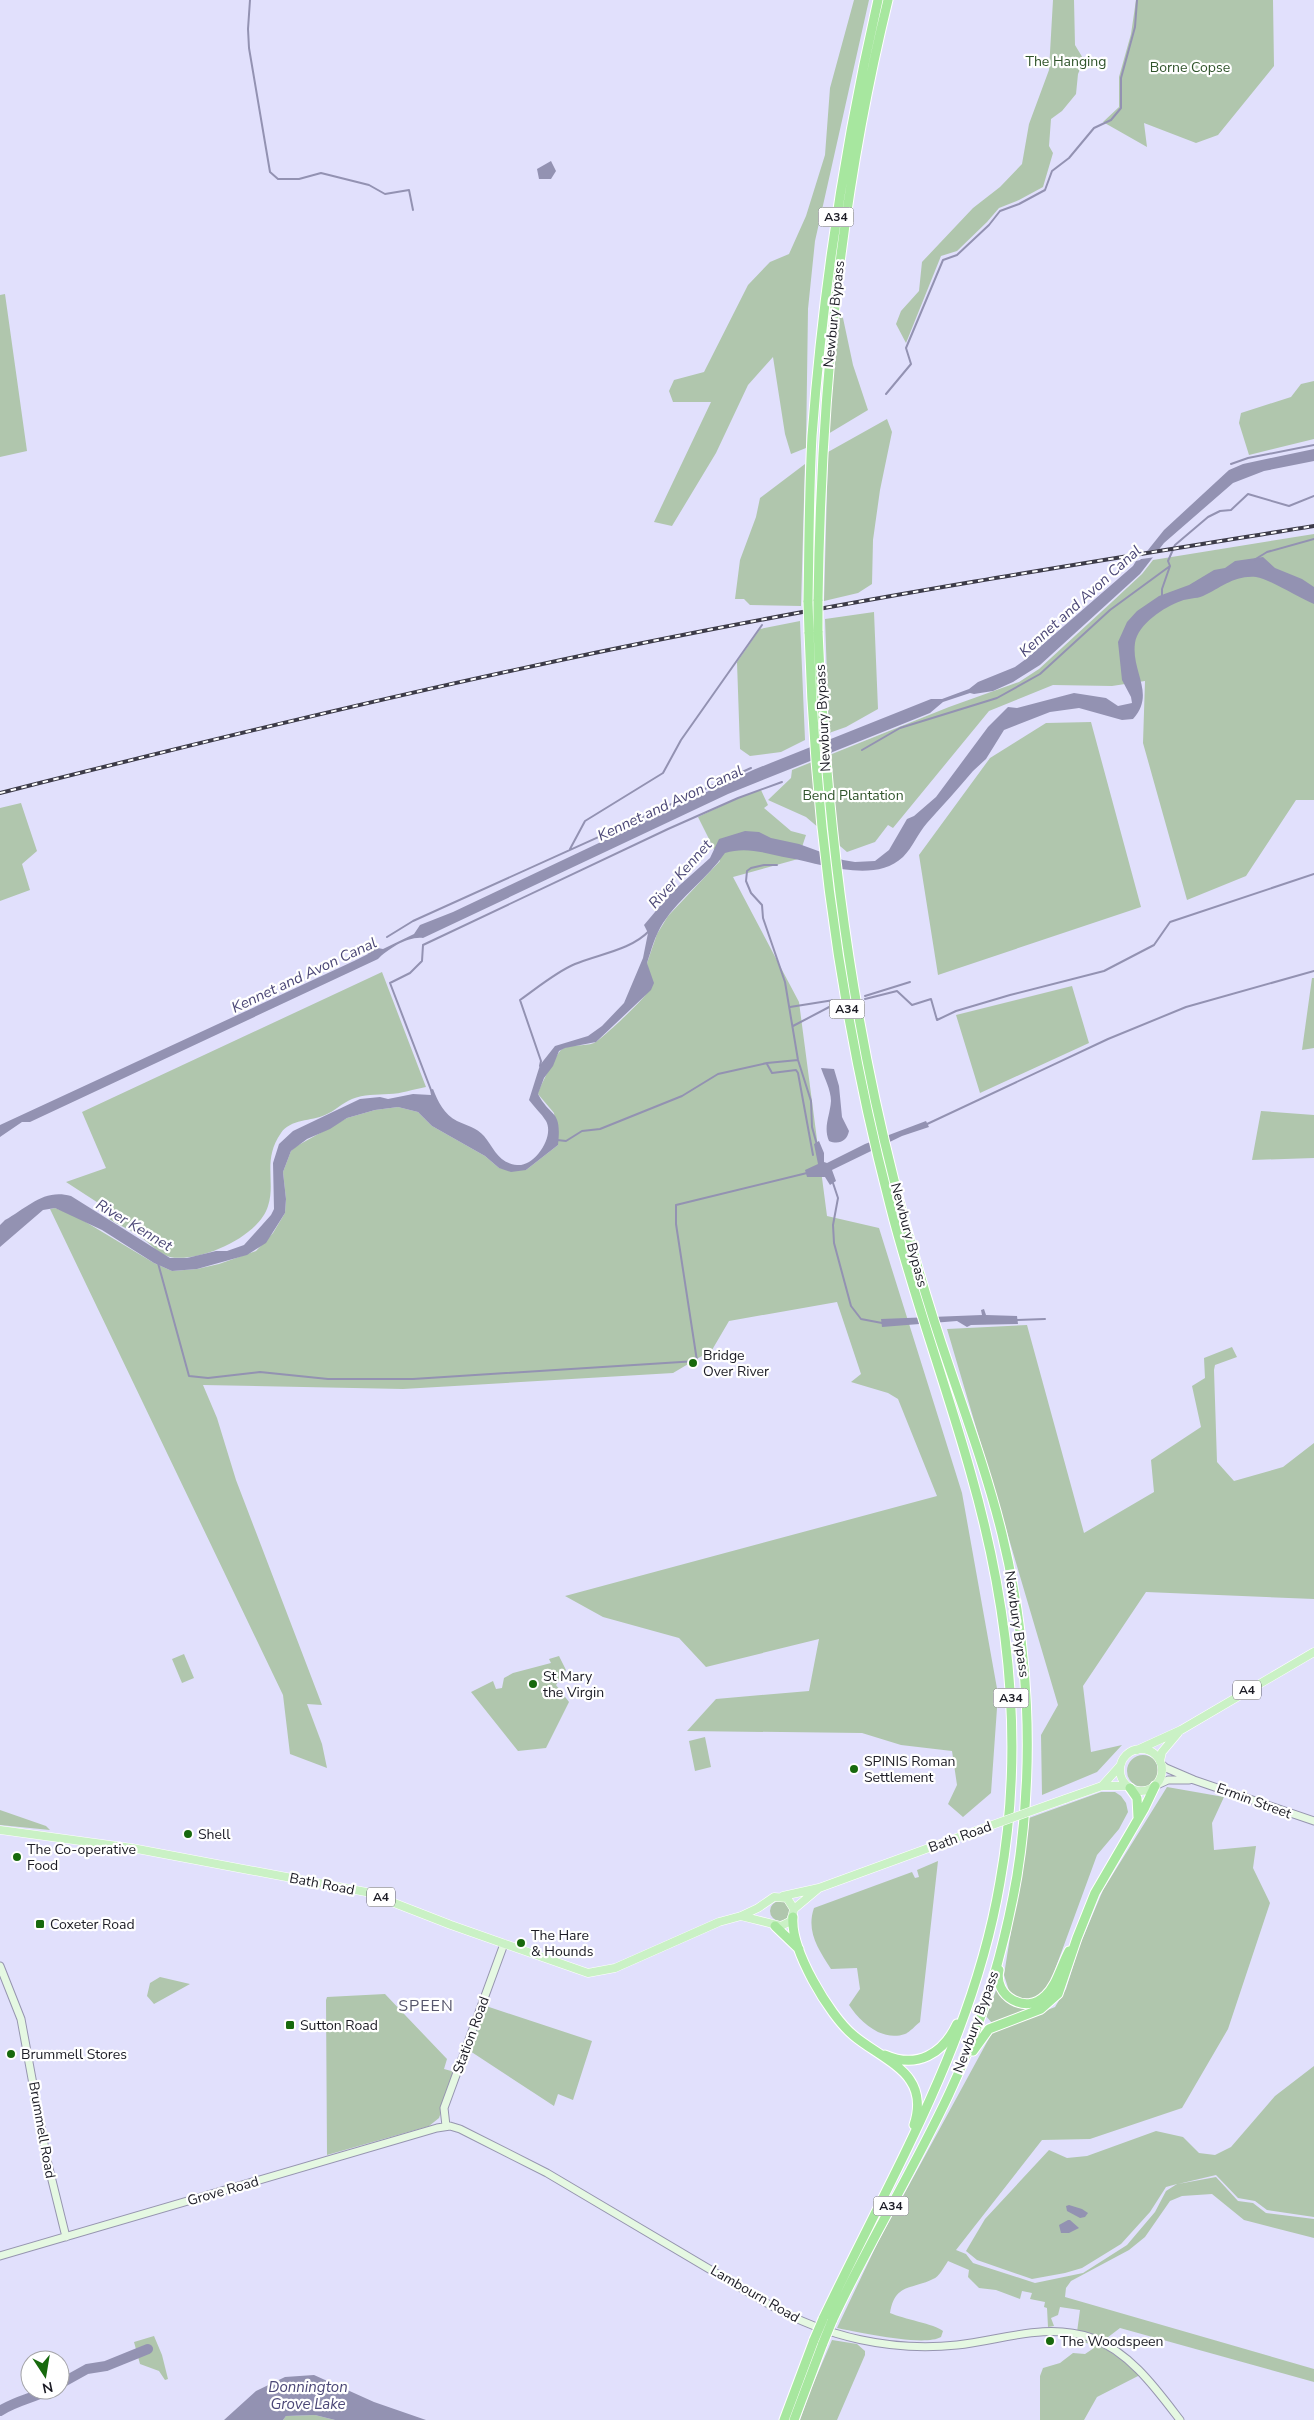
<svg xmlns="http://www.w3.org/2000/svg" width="1314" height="2420" font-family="'Nunito Sans',sans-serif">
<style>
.green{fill:#b0c6ad}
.water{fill:#9392b2}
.pier{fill:#e1e0fc}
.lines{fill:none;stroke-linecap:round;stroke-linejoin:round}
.stream{stroke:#9392b2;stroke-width:2}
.river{stroke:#9392b2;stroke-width:10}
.secondary-casing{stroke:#9695af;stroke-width:9}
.primary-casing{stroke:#fff;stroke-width:9}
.highway-casing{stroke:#fff;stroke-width:11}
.secondary{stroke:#e5f8e2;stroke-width:7}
.primary{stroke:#caf1c5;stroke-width:8}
.highway{stroke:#a7e79f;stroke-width:9}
.rail-casing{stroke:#3c3b48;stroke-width:4}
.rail{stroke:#fff;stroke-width:2;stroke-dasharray:5.5;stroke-linecap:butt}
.primary-bridge-casing{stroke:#fff;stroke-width:9;stroke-linecap:butt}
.highway-bridge-casing{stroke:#fff;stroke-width:11;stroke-linecap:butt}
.primary-bridge{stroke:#caf1c5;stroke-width:8}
.highway-bridge{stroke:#a7e79f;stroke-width:9}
.poi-dot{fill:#17690d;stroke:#fff;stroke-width:2}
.labels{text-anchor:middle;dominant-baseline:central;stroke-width:4.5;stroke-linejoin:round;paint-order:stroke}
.shield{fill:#fff;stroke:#5f5f66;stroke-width:1}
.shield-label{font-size:12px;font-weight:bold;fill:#1b1b24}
.park-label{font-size:14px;fill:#30542b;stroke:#fff}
.street-label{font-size:14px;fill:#1b1b24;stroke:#fff}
.poi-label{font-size:14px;fill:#1b1b24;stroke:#fff;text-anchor:start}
.water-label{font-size:15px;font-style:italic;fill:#4c4877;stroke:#fff}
.quarter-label{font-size:16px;letter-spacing:1px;fill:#56556c;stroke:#fff}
</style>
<rect width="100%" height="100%" fill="#e1e0fc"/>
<path class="green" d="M854 0H869L815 241 808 309 806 448 791 454 785 434 773 357 748 385 716 453 672 526 654 522 711 402H673L669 391 674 380 704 372 748 285 770 262 789 254 806 216 825 155 830 88Z
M1053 0H1074L1075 45 1084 60 1078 74 1076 94 1062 111 1051 119 1049 146 1053 153 1043 187 1019 200 999 208 987 222 957 251 941 256 906 343 896 324 901 311 919 291 922 262 973 208 1000 187 1022 164 1029 124 1049 70Z
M1136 0H1273L1274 66 1218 135 1196 143 1144 123 1147 147 1103 122 1119 107V77L1131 34Z
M5 294 27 451 0 457V295Z
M838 311 843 318 853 365 868 410 828 434Z
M1314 381V439L1249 455 1239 423 1241 413 1291 397 1301 384Z
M887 419 892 432 880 490 873 540 872 584 858 593 824 601 828 452Z
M805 464 801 606 750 605 744 599H735L740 560 756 517 760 498Z
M1314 534V800H1296L1246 876 1187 900 1143 743 1145 681 1112 686 1053 685 989 711 893 828 888 825 875 842 847 852 806 817 768 800 791 778 792 770 949 707 1019 682 1039 669 1113 601 1142 574 1153 560Z
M874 612 878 709 846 727 829 733 825 619Z
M800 621 805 740 781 752 750 756 740 749 737 662 760 629Z
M1091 722 1141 907 938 975 919 855 990 758 1046 723Z
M761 790 768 805 764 808 791 831 806 835 798 859 733 877 799 1002 827 1216 879 1228 962 1493 998 1694 991 1793 963 1817 948 1804 957 1785 952 1751 901 1745 862 1733 687 1731 716 1699 809 1691 819 1639 706 1667 679 1638 603 1617 565 1596 937 1496 898 1399 888 1393 851 1382 861 1374 837 1302 729 1321 712 1350 673 1373 403 1389 203 1385 217 1418 236 1480 322 1705 307 1704 322 1744 327 1768 290 1754 283 1695 50 1209 55 1208 74 1215 154 1263 172 1271 197 1269 219 1264 256 1251 273 1233 285 1213 286 1199 283 1172 291 1151 295 1147 347 1118 375 1110 398 1107 418 1112 432 1126 485 1156 499 1168 526 1170 558 1145 554 1113 538 1094C539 1088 557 1053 561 1050 570 1043 584 1047 594 1043 601 1040 643 1000 647 993 653 980 648 975 647 963L657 934 668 916 720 861 698 817 738 798Z
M21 803 37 851 22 864 30 890 0 901V808Z
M382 972 426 1087C414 1089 401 1094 389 1094 376 1095 364 1094 352 1099 342 1103 335 1111 325 1115 312 1121 290 1119 281 1133 262 1160 276 1182 268 1206 259 1237 199 1263 170 1257 158 1254 151 1244 142 1238 132 1230 120 1226 109 1219L106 1208 66 1182 106 1168 82 1112Z
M1312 978H1314V1048L1302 1050Z
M1072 986 1089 1043 980 1093 956 1015Z
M1261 1111 1314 1115V1158L1252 1160Z
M1027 1325 1084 1533 1154 1492 1151 1460 1201 1427 1192 1386 1205 1378 1204 1358 1232 1347 1237 1357 1215 1365 1214 1370 1217 1462 1234 1481 1283 1467 1314 1443V1599L1146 1592 1083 1686 1091 1752 1122 1745 1097 1772 1042 1795 1041 1735 1058 1705 947 1329Z
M184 1654 194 1678 182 1683 172 1659Z
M559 1656 566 1670 556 1685 569 1702 546 1748 518 1751 471 1692 493 1681 496 1689 502 1688 504 1678 513 1673 551 1663 549 1659Z
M705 1737 711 1767 695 1771 689 1741Z
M1127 1771a16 16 0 1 1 32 0a16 16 0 1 1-32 0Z
M1167 1787 1224 1797 1212 1823 1214 1850 1256 1846 1253 1868 1270 1903 1228 2029 1182 2108 1090 2139 1042 2140 956 2250 966 2254 973 2263 1035 2283 1083 2273 1127 2245 1155 2212 1166 2191 1177 2184 1166 2187 1150 2212 1121 2244 1082 2268 1065 2273 1032 2279 977 2260 966 2251 985 2219 1049 2150 1067 2158 1087 2156 1156 2131 1183 2137 1199 2153 1215 2155 1231 2147 1275 2096 1314 2066V2217L1267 2210 1255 2201 1238 2198 1216 2175 1178 2184 1216 2177 1238 2201 1253 2203 1266 2213 1314 2219V2238L1244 2220 1212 2194 1182 2196 1170 2201 1145 2237 1129 2250 1071 2281 1066 2288 1065 2297 1314 2369V2382L1120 2328 1103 2341 1077 2332 1080 2310 1060 2307 1058 2315 1051 2318 1054 2326 1048 2327 1047 2308 1044 2307 1045 2302 1030 2299 1032 2293 1022 2291 1020 2299 996 2290 979 2288 968 2277 969 2270 948 2261C944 2267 939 2277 933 2279 911 2290 895 2283 890 2313 903 2319 935 2324 943 2331L941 2337C924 2347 858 2332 837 2328L878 2242 993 2031 1055 2007 1066 1989 1079 1947 1103 1890Z
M1101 1792H1115L1121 1796 1126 1803 1128 1812 1119 1829 1097 1855 1049 1986 1040 1996 1024 2001 1010 1994 1004 1975 1029 1818Z
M0 1810 46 1826 50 1830 0 1825Z
M938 1861 920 2022C916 2025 910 2032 905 2034 882 2042 860 2022 849 2005L860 1989 857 1968 831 1969C818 1949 806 1931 814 1908L912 1872 915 1878 919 1877 917 1870Z
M770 1911a10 10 0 1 1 20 0a10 10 0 1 1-20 0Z
M160 1977 190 1984 154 2004 147 1996 150 1983Z
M997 1988C1006 2002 1020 2012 1037 2006L1031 2010 992 2023 986 2016Z
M385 1994 447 2059 444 2069 455 2072 439 2118 429 2126 327 2155 326 2000 327 1997Z
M486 2006 592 2041 573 2100 558 2094 554 2106 470 2051Z
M1063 2334C1098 2341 1113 2352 1140 2375L1097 2397 1084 2420H1040V2376L1043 2368 1060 2363 1073 2353 1085 2354 1094 2348 1090 2344 1064 2337 1061 2340Z
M154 2336 162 2355 168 2379 165 2380 159 2371 140 2364 134 2342Z
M832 2340 857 2344 865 2351V2355L837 2420H800L811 2389Z
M315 2415 335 2420H283L286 2416Z"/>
<path class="water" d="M551 161 556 171 551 179H539L537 169Z
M1314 449V461L1264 471 1233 483 1164 543 1140 574 1040 665 1013 682 993 691 974 694 970 693 943 702 930 713 728 794 423 938C408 936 388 949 378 959L30 1122H22L0 1137V1125L354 961 368 954 372 947 383 949 414 934 420 925 453 912 753 770 931 699H942L969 689 978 682 1015 667 1026 659 1133 566 1136 561 1140 560 1164 530 1229 470 1243 464Z
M1263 557 1275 568 1302 579 1314 587V604C1299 598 1270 579 1256 577 1234 575 1221 588 1203 596 1196 599 1188 598 1181 601 1164 607 1138 624 1135 643 1131 672 1156 694 1133 719L1122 720 1079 708 1050 712 1004 730 986 759 973 771C958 789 942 806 927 823 918 833 913 847 903 857 874 884 823 864 789 858 768 854 747 846 725 853 707 879 680 897 663 923 655 935 651 951 647 963L654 983 651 990 596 1042 565 1048 559 1051 553 1066 544 1078 538 1094C551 1119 562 1108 558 1145L526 1170 511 1172 499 1168 485 1156 432 1126 418 1112 398 1107 375 1110 347 1118 330 1129 307 1139 291 1151 283 1172 286 1199 285 1213 266 1243 247 1255 197 1269 172 1271 154 1263 102 1230 55 1208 43 1210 0 1247V1225L5 1220C27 1208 44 1188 71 1196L170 1258H187L216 1251H227L244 1245 271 1215 274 1209 273 1163 279 1144 293 1131 360 1099 380 1097 388 1099 413 1094 431 1095 430 1090 433 1089C438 1102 444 1114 457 1121 466 1125 477 1128 484 1136 494 1148 498 1163 517 1165 534 1167 555 1137 546 1121 541 1113 534 1107 529 1100L540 1065 555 1046 588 1036 602 1026 624 1003 643 958 648 933 644 925 671 893 710 858 719 839 745 831 759 832 771 838 799 844 843 860 855 862 875 861 889 850 907 819 914 816 936 797 988 727 1008 707 1017 708 1074 693 1106 698 1118 706 1132 703 1131 697 1122 680 1118 642 1127 622 1137 611 1159 596 1189 585 1214 570 1225 568 1235 561Z
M821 1068 834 1069 839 1086 842 1117 849 1131C847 1141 839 1145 829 1141 823 1127 830 1116 831 1101 831 1090 824 1077 821 1068Z
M926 1121 929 1127 902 1136 832 1170 836 1181 830 1185 825 1177H807L805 1170 818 1164 814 1144 819 1141 824 1153V1162L827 1163 865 1144Z
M984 1309 986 1315 1017 1316 1018 1324 971 1325 967 1327 957 1321 882 1327 881 1319 982 1315 981 1310Z
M1069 2205 1082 2209 1088 2213 1085 2217 1080 2218 1067 2211 1066 2206Z
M1068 2220H1070L1079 2228 1069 2233H1061L1059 2225Z
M314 2375 374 2402 426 2420H335L315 2415 286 2416 283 2420H224L256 2391 285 2377Z"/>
<path class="pier" d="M1161 549 1156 557 1134 560 1144 551Z"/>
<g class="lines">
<path class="stream" d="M250 0 248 29 249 48 270 172 278 179H299L321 173 369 185 385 194 409 190 413 210
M886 394 911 364 906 348 943 260 957 255 989 225 1000 211 1019 204 1045 190 1052 171 1069 158 1094 128 1111 120 1121 108V78L1135 27 1137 0
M1231 464 1248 458 1314 445
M1254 560 1267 552 1314 539
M1162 597V589L1170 566 1168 561 1175 545 1208 517 1220 511 1231 510 1248 494 1289 506 1314 496
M862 750 900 728 997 698 1040 674 1110 610 1170 566
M570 849 585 821 663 773 681 740 762 625
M777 865H764L751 868 747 871 746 881 751 893 762 905 763 918 785 982 798 1060 811 1101 812 1127 817 1145
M387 937 413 921 751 768
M865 996 910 982
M865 999 897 991 912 1005 931 999 937 1020 956 1011 1010 995 1104 971 1154 945 1170 922 1314 874
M790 1007 834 1000
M793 1026 833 1005
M767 1064 772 1073 796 1070 798 1073 813 1155
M540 1066 541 1061 520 1000C537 988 556 972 575 964 599 954 631 950 649 931
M431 1090 390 983 410 973 422 961 423 945 668 829 738 798 782 782
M925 1125 1108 1039 1186 1007 1314 971
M557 1140 566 1141 582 1131 600 1129 682 1096 718 1074 767 1063 798 1060
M833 1183 838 1198 833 1225 834 1243 851 1306 861 1319 882 1323
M158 1263 189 1376 208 1378 260 1372 328 1379H413L697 1361 676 1224V1205L807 1173
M1017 1320 1045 1319"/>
<path class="river" d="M60 2384 87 2369 106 2366 148 2349
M0 2411C15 2401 33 2398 49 2390"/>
<g class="secondary-casing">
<path id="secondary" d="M1161 1764 1166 1768 1194 1780 1314 1821
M1157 1785 1168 1780H1189
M0 1966 21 2019 47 2160 66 2237
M446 2126 444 2108 504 1944
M0 2256 437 2128 450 2126 460 2129 547 2173 770 2305C826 2337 892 2352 957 2345 1003 2340 1046 2322 1092 2338 1130 2352 1157 2390 1180 2420"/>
</g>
<g class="primary-casing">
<path id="primary" d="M1120 1770a21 21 0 1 1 42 0a21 21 0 1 1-42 0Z
M1137 1750 1181 1730 1314 1652
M1160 1761 1162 1752 1178 1733
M1102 1786 1120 1766
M1065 1799 1102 1786H1127
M0 1830 132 1848 366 1892 451 1925 588 1973 615 1968 719 1922 741 1916 758 1908 774 1897 787 1898 794 1909 791 1921 781 1926 741 1916
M783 1896 819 1888 956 1838
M794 1909 819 1888"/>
</g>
<g class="highway-casing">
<path id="highway" d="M818 601C821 396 839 200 888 0
M808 602C809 547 809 492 812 436 823 289 845 144 878 0
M818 631C826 817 848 1000 894 1180 910 1243 928 1305 949 1366 968 1422 988 1477 1002 1534 1029 1645 1035 1763 1017 1876 1004 1951 982 2025 949 2094 913 2171 868 2244 832 2321
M809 632C815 826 841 1017 890 1205 913 1296 946 1384 971 1474 1009 1607 1025 1744 1000 1882 973 2041 891 2176 823 2319
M1130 1788 1137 1798 1138 1817
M793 1917C790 1949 829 2015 853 2035 869 2049 899 2063 910 2080 919 2093 919 2110 914 2125
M775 1926 799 1949
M999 1970C993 1996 1026 2015 1045 1996 1057 1985 1061 1966 1069 1951
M973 2051 989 2029 1041 2009 1058 1994 1077 1938 1095 1893 1144 1809 1155 1786
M885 2055C917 2069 943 2054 957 2024
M784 2420 814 2340
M794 2420 823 2343"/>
</g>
<use href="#secondary" class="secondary"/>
<use href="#primary" class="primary"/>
<use href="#highway" class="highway"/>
<g class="rail-casing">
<path id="rail" d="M0 793C233 734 467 677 703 631 906 591 1110 559 1314 526"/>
</g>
<use href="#rail" class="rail"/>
<g class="primary-bridge-casing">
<path id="primary-bridge" d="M956 1838 1065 1799"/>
</g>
<g class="highway-bridge-casing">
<path id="highway-bridge" d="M818 601V631
M808 602 809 632
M814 2340 823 2319
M823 2343 832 2321"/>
</g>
<use href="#primary-bridge" class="primary-bridge"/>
<use href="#highway-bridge" class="highway-bridge"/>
</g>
<g class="poi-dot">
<circle cx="693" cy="1363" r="5"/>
<circle cx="533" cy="1684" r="5"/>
<circle cx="854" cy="1769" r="5"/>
<circle cx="188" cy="1834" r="5"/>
<circle cx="17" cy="1857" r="5"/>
<rect x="35" y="1919" width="10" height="10" rx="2.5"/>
<circle cx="521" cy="1943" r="5"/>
<rect x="285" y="2020" width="10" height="10" rx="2.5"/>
<circle cx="11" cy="2054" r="5"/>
<circle cx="1050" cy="2341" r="5"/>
</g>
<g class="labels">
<g class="shield">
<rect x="818.5" y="207.5" width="35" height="19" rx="4"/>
<rect x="829.5" y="999.5" width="35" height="19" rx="4"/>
<rect x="1233" y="1680.5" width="28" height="19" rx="4"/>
<rect x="993.5" y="1688.5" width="35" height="19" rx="4"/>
<rect x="367" y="1887.5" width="28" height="19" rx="4"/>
<rect x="873.5" y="2196.5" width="35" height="19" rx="4"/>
</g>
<g class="shield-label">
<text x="836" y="217">A34</text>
<text x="847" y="1009">A34</text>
<text x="1247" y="1690">A4</text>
<text x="1011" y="1698">A34</text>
<text x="381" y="1897">A4</text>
<text x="891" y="2206">A34</text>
</g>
<g class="park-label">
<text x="1066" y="61">The Hanging</text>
<text x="1190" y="67">Borne Copse</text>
<text x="853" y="795">Bend Plantation</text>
</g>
<g class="street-label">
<text transform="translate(834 314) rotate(-84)">Newbury Bypass</text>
<text transform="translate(823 718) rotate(-93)">Newbury Bypass</text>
<text transform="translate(909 1235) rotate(75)">Newbury Bypass</text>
<text transform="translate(1017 1624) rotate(82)">Newbury Bypass</text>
<text transform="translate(1254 1801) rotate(20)">Ermin Street</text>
<text transform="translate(960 1837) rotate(-20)">Bath Road</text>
<text transform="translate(322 1884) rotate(11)">Bath Road</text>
<text transform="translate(976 2022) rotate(-70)">Newbury Bypass</text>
<text transform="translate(471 2035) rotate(-70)">Station Road</text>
<text transform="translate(42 2130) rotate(80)">Brummell Road</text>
<text transform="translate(223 2191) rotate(-16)">Grove Road</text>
<text transform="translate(755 2294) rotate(30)">Lambourn Road</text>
</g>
<g class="poi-label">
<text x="703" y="1355">Bridge<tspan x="703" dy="16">Over River</tspan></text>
<text x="543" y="1676">St Mary<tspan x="543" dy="16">the Virgin</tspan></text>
<text x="864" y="1761">SPINIS Roman<tspan x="864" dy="16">Settlement</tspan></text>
<text x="198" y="1834">Shell</text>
<text x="27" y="1849">The Co-operative<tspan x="27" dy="16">Food</tspan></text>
<text x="50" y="1924">Coxeter Road</text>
<text x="531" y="1935">The Hare<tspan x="531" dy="16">&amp; Hounds</tspan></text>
<text x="300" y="2025">Sutton Road</text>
<text x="21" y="2054">Brummell Stores</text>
<text x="1060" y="2341">The Woodspeen</text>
</g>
<g class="water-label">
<text transform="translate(1080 601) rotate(-42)">Kennet and Avon Canal</text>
<text transform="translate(670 803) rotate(-25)">Kennet and Avon Canal</text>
<text transform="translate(680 874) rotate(-48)">River Kennet</text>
<text transform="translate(304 975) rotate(-25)">Kennet and Avon Canal</text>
<text transform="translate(134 1225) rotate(31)">River Kennet</text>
<text x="308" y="2387">Donnington<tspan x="308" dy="17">Grove Lake</tspan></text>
</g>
<g class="quarter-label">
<text x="426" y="2006">SPEEN</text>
</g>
</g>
<g transform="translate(45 2375) rotate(168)"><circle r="24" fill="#ffffff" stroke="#a4a4a7"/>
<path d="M0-4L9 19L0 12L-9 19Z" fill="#17690d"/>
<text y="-8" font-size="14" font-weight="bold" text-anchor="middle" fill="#1b1b24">N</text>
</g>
</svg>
